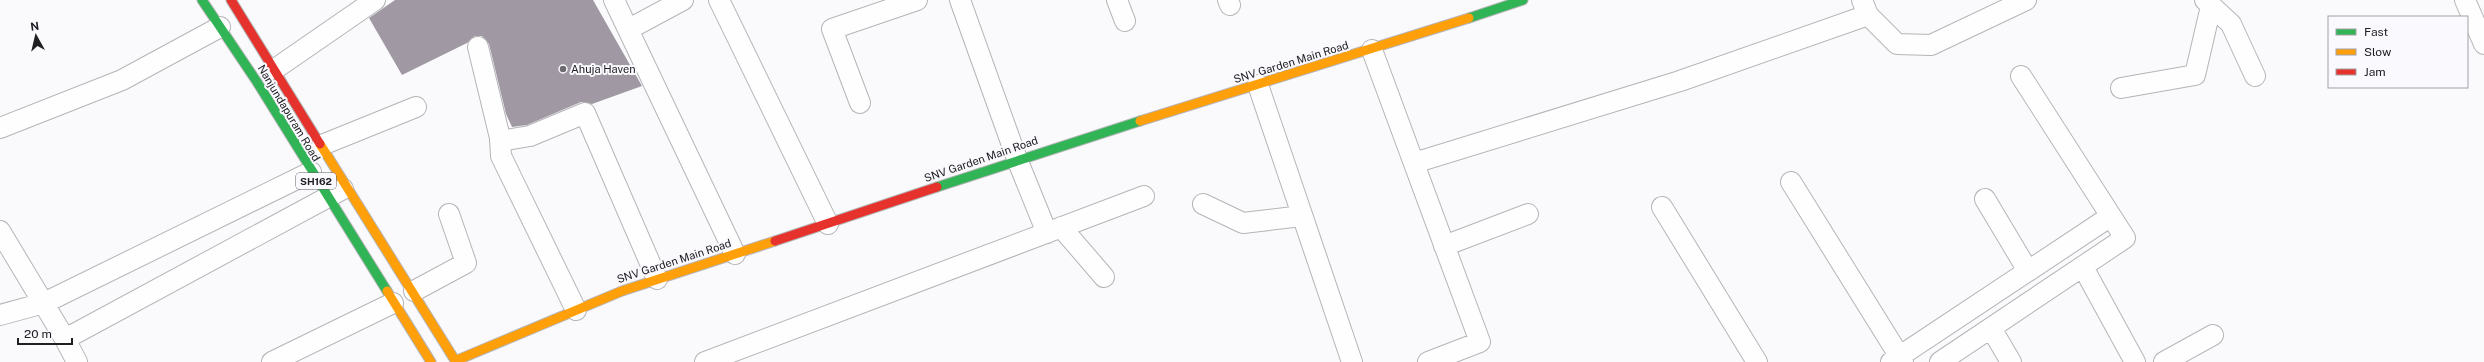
<svg xmlns="http://www.w3.org/2000/svg" width="2484" height="362" font-family="'Public Sans',sans-serif">
<style>
.building{fill:#a098a3}
.lines{fill:none;stroke-linecap:round;stroke-linejoin:round}
.street-casing{stroke:#b5b5b7;stroke-width:22}
.fast-casing{stroke:#b5b5b7;stroke-width:11}
.slow-casing{stroke:#b5b5b7;stroke-width:11}
.jam-casing{stroke:#b5b5b7;stroke-width:11}
.street{stroke:#fefeff;stroke-width:20}
.fast{stroke:#30b455;stroke-width:9}
.slow{stroke:#ff9f0a;stroke-width:9}
.jam{stroke:#e5322d;stroke-width:9}
.poi-dot{fill:#6c6c6f;stroke:#f9f9fe;stroke-width:1.5}
.labels{text-anchor:middle;dominant-baseline:central;stroke-width:4;stroke-linejoin:round;paint-order:stroke}
.shield{fill:#f9f9fe;stroke:#616165;stroke-width:1}
.shield-label{font-size:10px;font-weight:bold;fill:#202023}
.street-label{font-size:11px;fill:#202023;stroke:#f9f9fe}
.poi-label{font-size:11px;fill:#202023;stroke:#f9f9fe;text-anchor:start}
</style>
<rect width="100%" height="100%" fill="#fafafd"/>
<path class="building" d="M395 0H593L642 86 592 104 581 102 527 125 512 127 506 114 489 44 482 36H475L467 43 402 75 369 18Z"/>
<g class="lines">
<g class="street-casing">
<path id="street" d="M614 0 735 254
M719 0 828 224
M960 0 1017 159 1047 233
M1117 0 1125 21
M1228 0 1230 5
M1862 0 1868 15 1897 44 1931 45 2026 0
M2205 0 2231 24 2255 76
M2465 0 2484 44
M629 29 683 0
M478 47 500 138 501 156 576 310
M1372 50 1480 342 1428 362
M275 69 375 0
M1258 85 1352 362
M2121 88 2195 75 2211 6
M860 103 832 29 917 0
M0 128 122 80 220 27
M500 141 530 136 585 113 657 279
M322 145 416 107
M1414 163 1680 81 1868 15
M1791 182 1903 362
M1985 199 2028 271
M1203 204 1243 223 1302 216
M1662 207 1757 362
M1061 227 1104 277
M0 231 65 339
M1444 246 1528 214
M2083 267 2135 362
M414 291 466 263 449 214
M0 315 44 303 311 172
M1991 328 2011 362
M77 362 65 339 343 189
M272 362 393 303
M705 362 1144 196
M1891 362 2111 216
M1940 362 2125 238 2021 76
M2164 362 2213 335"/>
</g>
<g class="fast-casing">
<path id="fast" d="M202 0 257 82 387 291
M1469 18 1523 0
M937 187 1140 121"/>
</g>
<g class="slow-casing">
<path id="slow" d="M1140 121 1469 18
M320 144 456 362
M387 291 431 362
M455 361 622 291 775 241"/>
</g>
<g class="jam-casing">
<path id="jam" d="M231 0 320 144
M775 241 937 187"/>
</g>
<use href="#street" class="street"/>
<use href="#fast" class="fast"/>
<use href="#slow" class="slow"/>
<use href="#jam" class="jam"/>
</g>
<circle class="poi-dot" cx="563" cy="69" r="4"/>
<g class="labels">
<rect class="shield" x="296" y="173" width="40" height="16" rx="3"/>
<g class="shield-label">
<text x="316" y="181">SH162</text>
</g>
<g class="street-label">
<text transform="translate(1291 62) rotate(-17)">SNV Garden Main Road</text>
<text transform="translate(289 113) rotate(59)">Nanjundapuram Road</text>
<text transform="translate(981 159) rotate(-19)">SNV Garden Main Road</text>
<text transform="translate(674 261) rotate(-18)">SNV Garden Main Road</text>
</g>
<g class="poi-label">
<text x="571" y="69">Ahuja Haven</text>
</g>
</g>
<rect x="2328" y="16" width="140" height="72" fill="#f9f9fe" stroke="#a2a2a6"/>
<rect x="2336" y="29" width="20" height="6" fill="#30b455" stroke="#a2a2a6"/>
<text x="2364" y="36" font-size="12" fill="#202023">Fast</text>
<rect x="2336" y="49" width="20" height="6" fill="#ff9f0a" stroke="#a2a2a6"/>
<text x="2364" y="56" font-size="12" fill="#202023">Slow</text>
<rect x="2336" y="69" width="20" height="6" fill="#e5322d" stroke="#a2a2a6"/>
<text x="2364" y="76" font-size="12" fill="#202023">Jam</text>
<g transform="translate(36 36) rotate(352)" stroke="#f9f9fe" stroke-width="3" paint-order="stroke">
<path d="M0-3L7 15L0 10L-7 15Z" fill="#202023"/>
<text y="-6" font-size="11" font-weight="bold" text-anchor="middle" fill="#202023">N</text>
</g>
<path d="M18 338v6h54v-6" fill="none" stroke="#202023" stroke-width="2"/>
<text x="24" y="338" font-size="12" fill="#202023" stroke="#f9f9fe" stroke-width="3" paint-order="stroke">20 m</text>
</svg>
